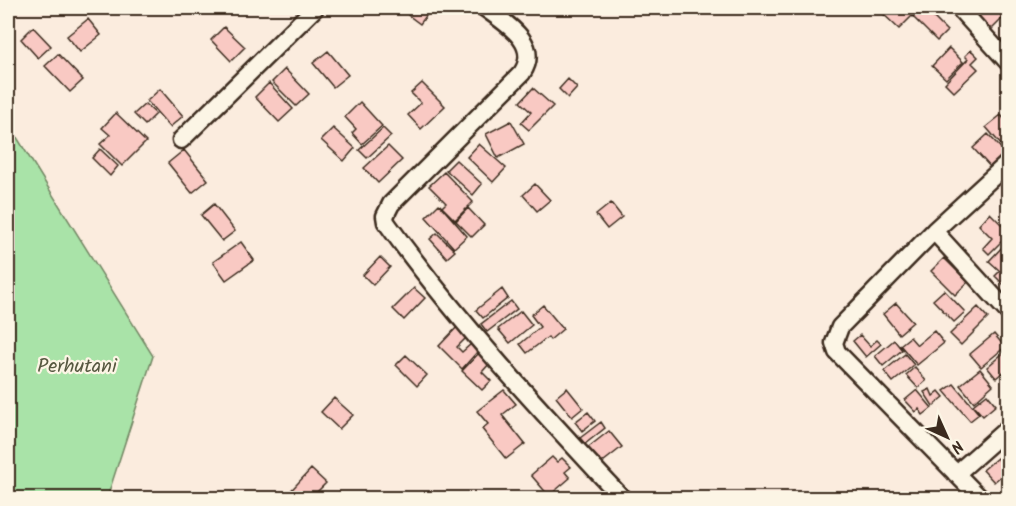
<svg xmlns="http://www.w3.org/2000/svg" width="1016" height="506" font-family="Kalam,sans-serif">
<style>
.green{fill:#a9e3a8;stroke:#728663;stroke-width:1.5}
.building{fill:#f9c9c3;stroke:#3b2a1e;stroke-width:1.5}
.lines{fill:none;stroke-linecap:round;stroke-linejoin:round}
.street-casing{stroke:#3b2a1e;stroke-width:21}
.street{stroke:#fcf5e5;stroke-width:16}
.labels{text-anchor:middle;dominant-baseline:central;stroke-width:4.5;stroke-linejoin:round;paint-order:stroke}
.park-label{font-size:20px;fill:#565840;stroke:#fcf5e5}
</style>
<rect width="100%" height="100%" fill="#fbecde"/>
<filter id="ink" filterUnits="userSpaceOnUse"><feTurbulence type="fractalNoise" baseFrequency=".0167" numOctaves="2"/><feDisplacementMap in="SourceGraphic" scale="12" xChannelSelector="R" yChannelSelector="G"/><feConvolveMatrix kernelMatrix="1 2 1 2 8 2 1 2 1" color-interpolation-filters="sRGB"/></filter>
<g filter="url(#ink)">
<path class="green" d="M8 123 153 356 107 498H8Z"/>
<path class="building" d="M413 8H432L420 24 408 15Z
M877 8H897V11L900 8H920L899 29Z
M922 8H934L936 10 931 15 947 31 937 41 913 17Z
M988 8H1008V13L991 30 978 17Z
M88 19 101 35 80 52 67 36Z
M33 27 51 46 38 58 21 39Z
M224 27 245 47 231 61 211 40Z
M949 48 963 62 946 79 932 66Z
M971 50 978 57 972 63 978 69 954 92 945 83 968 59 965 56Z
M328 51 348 75 333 87 313 63Z
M58 54 83 80 70 92 45 66Z
M285 69 309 94 296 106 272 82Z
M568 79 577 88 568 98 559 89Z
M269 83 293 109 279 122 255 97Z
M422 83 445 106 421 129 408 115 421 103 411 93Z
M533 88 553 106 529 130 521 123 531 112 520 102Z
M160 89 183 116 170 127 147 101Z
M360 102 382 126 362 144 352 133 356 129 345 117Z
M145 104 156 114 145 125 134 114Z
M116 113 146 142 122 166 100 144 110 135 102 128Z
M1001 115 1008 124V153L986 127Z
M511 121 524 144 498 158 486 134Z
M333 128 355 148 344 161 321 140Z
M383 128 391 136 367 158 359 150Z
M988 134 1007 155 992 169 973 148Z
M479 144 506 168 493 182 467 157Z
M388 146 402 160 378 183 364 168Z
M100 149 118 166 110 176 92 158Z
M184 150 208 180 192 193 168 163Z
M456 160 482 184 473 195 446 170Z
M444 172 473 202 455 220 442 207 446 203 429 186Z
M535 184 550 200 537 211 523 195Z
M611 203 622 217 607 229 596 215Z
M214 204 235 231 222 241 201 215Z
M439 204 467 236 454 248 426 217Z
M468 208 484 225 472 237 456 221Z
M990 213 1008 231V235L989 254 983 248 992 238 979 225Z
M437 233 455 251 447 258 430 239Z
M1008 241V280L1004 285 995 276 1000 271 989 261Z
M241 242 254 260 226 280 213 262Z
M380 257 390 267 373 285 363 275Z
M944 258 968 282 955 295 931 271Z
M414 288 425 298 404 320 393 309Z
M502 289 508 298 483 318 476 310Z
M944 290 965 312 954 322 933 300Z
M511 301 517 309 487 332 481 324Z
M896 303 913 322 899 334 883 314Z
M543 305 563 329 550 340 548 337 527 353 520 344 540 327 531 315Z
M978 307 988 318 961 345 950 334Z
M521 311 532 325 510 343 498 329Z
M458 326 468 336 457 347 462 352 471 344 478 351 462 369 439 346Z
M934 331 944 343 917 365 900 345 910 337 917 345Z
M994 334 1005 347 981 367 970 354Z
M860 335 870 346 877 340 881 344 866 357 853 341Z
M894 340 902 350 883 366 875 356Z
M1008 349V368L996 378 987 367Z
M479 353 490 363 482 372 491 381 482 390 462 371Z
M905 354 914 365 893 382 884 371Z
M406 355 427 375 417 386 396 365Z
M915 367 926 381 918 388 906 375Z
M980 369 993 385 974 402 960 385Z
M954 384 979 414 970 421 944 391Z
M567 388 583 408 572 417 556 397Z
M930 389 933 396 939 391 944 397 933 406 924 392Z
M504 390 516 404 502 415 525 444 506 459 482 429 488 424 477 411Z
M917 390 932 408 923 415 919 409 916 412 905 400Z
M987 394 996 405 983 416 973 405Z
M334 398 353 415 339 429 321 412Z
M588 412 595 421 582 431 575 422Z
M601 422 605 428 585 444 580 438Z
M609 431 622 447 599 465 586 449Z
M552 457 557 462 562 458 571 467 565 472 570 478 549 496 531 475Z
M997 458 1008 470 994 482 983 470Z
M311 469 326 483 311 498H284Z"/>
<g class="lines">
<g class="street-casing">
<path id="street" d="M485 8C507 24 541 44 522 73L391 204 385 216 386 222C457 321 540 410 622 498
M959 8 1008 62
M181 140 315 8
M934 231 1008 312
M956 474 1008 428
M980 498 837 352 834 343 840 327 934 231 1008 163"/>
</g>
<use href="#street" class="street"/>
</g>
</g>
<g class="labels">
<g class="park-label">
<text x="77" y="367">Perhutani</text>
</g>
</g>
<rect width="1016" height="506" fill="none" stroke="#fcf5e5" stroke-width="30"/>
<rect x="15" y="15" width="986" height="476" fill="none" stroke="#3b2a1e" stroke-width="2" filter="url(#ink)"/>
<g transform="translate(947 437) rotate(135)" stroke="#fcf5e5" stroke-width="4.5" paint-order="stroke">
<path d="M0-4.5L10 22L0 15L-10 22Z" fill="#3b2a1e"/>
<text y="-9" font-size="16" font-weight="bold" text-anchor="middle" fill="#3b2a1e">N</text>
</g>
</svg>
